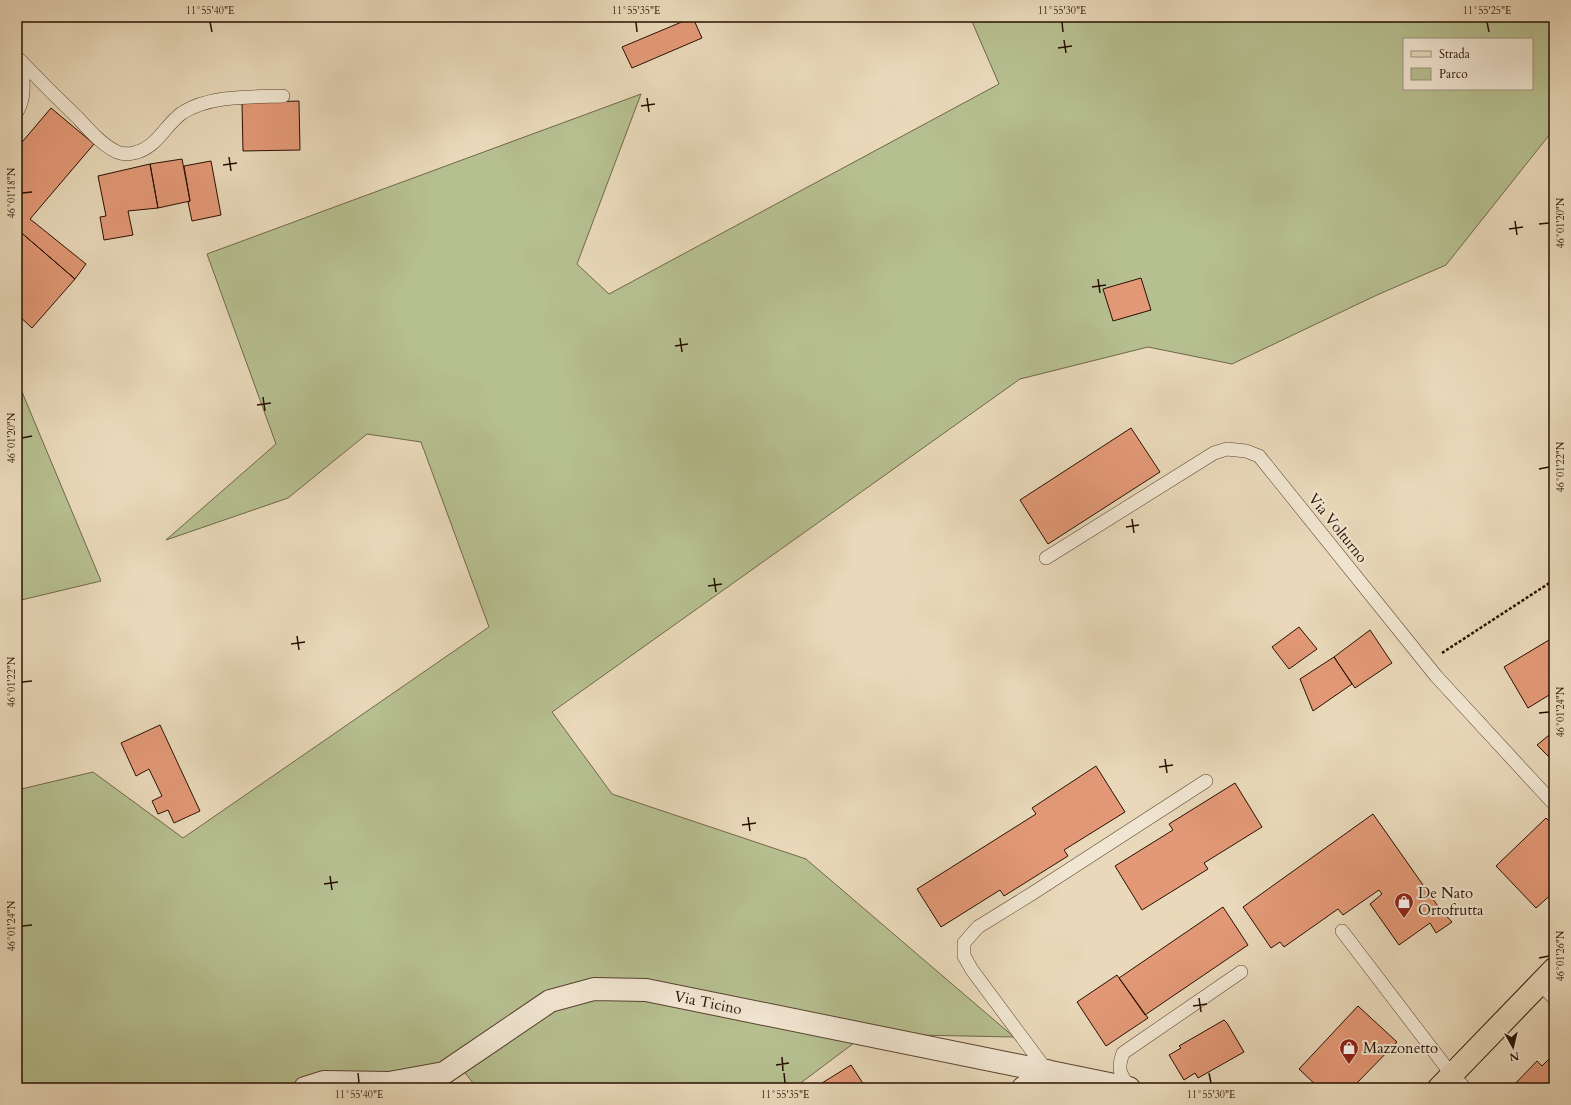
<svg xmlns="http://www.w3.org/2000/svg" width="1571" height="1105" font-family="Cardo,serif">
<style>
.green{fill:#b6bf90;stroke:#6f6848;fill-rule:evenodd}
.building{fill:#e39977;stroke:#281000}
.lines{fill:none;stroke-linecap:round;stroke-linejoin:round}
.lane-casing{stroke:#58422e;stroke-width:14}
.street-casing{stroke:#58422e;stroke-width:24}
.primary-casing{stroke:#281000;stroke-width:24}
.path{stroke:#281000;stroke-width:2.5;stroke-dasharray:3 2;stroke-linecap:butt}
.lane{stroke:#f1e6d2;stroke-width:13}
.street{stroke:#f1e6d2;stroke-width:22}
.primary{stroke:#e9d9ba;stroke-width:22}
.ticks{fill:none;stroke:#281000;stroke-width:1.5}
.labels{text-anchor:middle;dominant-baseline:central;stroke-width:4;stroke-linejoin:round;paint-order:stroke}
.street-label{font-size:15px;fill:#281000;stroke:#f1e6d2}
.poi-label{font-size:15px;fill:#281000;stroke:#f1e6d2;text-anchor:start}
.neatline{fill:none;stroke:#281000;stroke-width:1.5}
.ticks-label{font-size:10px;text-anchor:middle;fill:#281000}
</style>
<rect width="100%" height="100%" fill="#e9d9ba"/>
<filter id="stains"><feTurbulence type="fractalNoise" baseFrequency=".005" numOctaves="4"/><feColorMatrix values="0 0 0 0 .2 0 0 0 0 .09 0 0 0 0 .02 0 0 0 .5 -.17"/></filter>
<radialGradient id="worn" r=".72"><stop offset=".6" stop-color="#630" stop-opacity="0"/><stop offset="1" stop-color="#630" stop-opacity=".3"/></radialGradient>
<path class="green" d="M970 17H1554V129L1446 265 1377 295 1232 364 1148 347 1020 379 552 712 612 794 806 859 1014 1037 866 1034 794 1088H477L458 1064 444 1073 432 1088H17V790L93 772 183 838 489 627 421 442 367 434 288 498 166 540 276 444 207 254 641 94 577 264 609 294 999 84ZM1404 39H1532V89H1404Z
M17 380 101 581 17 601Z"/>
<path class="building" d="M693 18 702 38 632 68 622 47 684 21Z
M299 101 300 150 243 151 242 103Z
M51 108 94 144 30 219 86 264 75 279 17 229V148Z
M182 159 190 201 158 208 150 164Z
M211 161 221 215 192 221 188 202 190 201 184 166Z
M150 164 158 208 128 211 133 235 104 240 100 217 106 216 98 176Z
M17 229 75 279 32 328 17 314Z
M1141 278 1151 310 1113 321 1103 289Z
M1131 428 1160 472 1048 544 1020 500Z
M1299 627 1317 649 1289 669 1272 647Z
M1370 630 1392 663 1355 688 1334 657Z
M1554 637V692L1528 708 1504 667Z
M1334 657 1352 684 1313 711 1300 679Z
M160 725 200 811 174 823 168 810 158 814 152 801 162 796 149 769 136 776 121 743Z
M1554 731V762L1537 745Z
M1096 766 1125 812 1064 850 1068 856 1004 896 1000 890 941 927 917 889 1036 814 1032 808Z
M1235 783 1262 827 1204 863 1208 869 1142 910 1115 866 1173 830 1169 824Z
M1373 814 1440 909 1452 922 1436 933 1430 923 1399 945 1370 904 1382 894 1379 890 1343 915 1338 909 1284 947 1280 942 1271 948 1243 907Z
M1546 818 1554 826V892L1536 908 1496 866Z
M1223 907 1248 945 1145 1015 1119 978Z
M1117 975 1148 1018 1106 1046 1077 1002Z
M1358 1006 1397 1042 1352 1088H1319L1299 1069Z
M1224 1020 1227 1023 1244 1052 1198 1078 1195 1073 1184 1080 1169 1055 1181 1048 1179 1046Z
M1554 1054V1088H1511L1537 1061 1542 1066Z
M851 1065 866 1088H814Z"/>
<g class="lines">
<g class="lane-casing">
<path id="lane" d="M20 60C39 80 58 99 78 118 89 130 102 145 117 152 122 154 129 154 134 153 158 147 164 126 182 113 209 95 252 97 283 96
M17 112C26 97 24 76 19 60
M1046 558 1214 453 1227 449 1246 451 1259 456 1436 676 1554 804
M1342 931 1452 1075 1465 1088
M1540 984 1554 998
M1047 1071 972 970 964 956V943L978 927 1033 893 1206 781
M1130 1088C1120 1074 1117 1070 1123 1053L1241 972"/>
</g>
<g class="street-casing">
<g id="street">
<path id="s1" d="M305 1088 324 1082 389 1083 444 1073 550 1001 594 989 646 990 1129 1088"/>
<path d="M1023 1088 1047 1071"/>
</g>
</g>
<g class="primary-casing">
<path id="primary" d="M1439 1088 1554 969"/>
</g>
<path class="path" d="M1442 653 1554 580"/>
<use href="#lane" class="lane"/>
<use href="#street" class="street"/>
<use href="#primary" class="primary"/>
</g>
<path class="ticks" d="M210 22 212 32M636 22 637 32M1062 22 1063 32M1487 22 1489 32M1064 40 1066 53M1058 48 1072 46M647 98 649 112M641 106 655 104M229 157 231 171M223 165 237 163M22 193 32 192M1515 221 1517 235M1539 224 1549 223M1509 229 1523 227M1098 279 1100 293M1092 287 1106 285M680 338 682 352M675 346 688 344M263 397 265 411M257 405 271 403M22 438 32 436M1539 469 1549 467M1132 519 1134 533M1126 527 1139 525M714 578 716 592M708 586 722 584M297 636 299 650M291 644 305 642M22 682 32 681M1539 713 1549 712M1165 759 1167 773M1159 767 1173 765M748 817 750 831M742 825 756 823M330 876 332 890M324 884 338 882M22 926 32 925M1539 958 1549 956M1199 998 1201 1012M1193 1006 1207 1004M782 1057 783 1071M776 1065 789 1063M358 1073 359 1083M784 1073 785 1083M1209 1073 1211 1083"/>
<defs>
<g id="shop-pin" transform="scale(1)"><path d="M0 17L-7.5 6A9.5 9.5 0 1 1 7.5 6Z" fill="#8f2418" stroke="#f1e6d2"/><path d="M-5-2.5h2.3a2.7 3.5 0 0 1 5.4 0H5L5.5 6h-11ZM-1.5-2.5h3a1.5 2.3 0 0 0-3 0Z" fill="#fff"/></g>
</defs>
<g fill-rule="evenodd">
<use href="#shop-pin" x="1404" y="902"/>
<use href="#shop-pin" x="1349" y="1048"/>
</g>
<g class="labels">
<g class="street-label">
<text transform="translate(1338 528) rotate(51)">Via Volturno</text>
<text stroke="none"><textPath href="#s1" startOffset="430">Via Ticino</textPath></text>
</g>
<g class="poi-label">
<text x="1418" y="893">De Nato<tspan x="1418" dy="17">Ortofrutta</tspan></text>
<text x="1363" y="1048">Mazzonetto</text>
</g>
</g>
<rect width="1571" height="1105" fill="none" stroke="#e9d9ba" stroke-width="44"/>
<rect x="1403" y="38" width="130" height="52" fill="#f1e6d2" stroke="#a1907e"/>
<rect x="1411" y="51" width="20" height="6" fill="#e9d9ba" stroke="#a1907e"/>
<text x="1439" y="58" font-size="12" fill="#281000">Strada</text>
<rect x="1411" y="68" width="20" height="12" fill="#b6bf90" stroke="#a1907e"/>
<text x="1439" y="78" font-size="12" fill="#281000">Parco</text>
<g transform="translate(1513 1047) rotate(172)" stroke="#f1e6d2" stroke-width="3" paint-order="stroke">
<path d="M0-3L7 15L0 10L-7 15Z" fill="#281000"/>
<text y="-6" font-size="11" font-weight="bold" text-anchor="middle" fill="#281000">N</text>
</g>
<rect x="22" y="22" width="1527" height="1061" class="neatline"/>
<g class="ticks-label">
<text x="210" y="14">11°55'40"E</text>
<text x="636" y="14">11°55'35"E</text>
<text x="1062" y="14">11°55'30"E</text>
<text x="1487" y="14">11°55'25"E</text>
<text transform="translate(11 193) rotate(-90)" y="4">46°01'18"N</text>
<text transform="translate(1560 223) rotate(-90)" y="4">46°01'20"N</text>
<text transform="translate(11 438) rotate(-90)" y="4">46°01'20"N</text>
<text transform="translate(1560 467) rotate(-90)" y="4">46°01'22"N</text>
<text transform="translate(11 682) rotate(-90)" y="4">46°01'22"N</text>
<text transform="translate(1560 712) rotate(-90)" y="4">46°01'24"N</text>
<text transform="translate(11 926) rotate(-90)" y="4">46°01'24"N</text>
<text transform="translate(1560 956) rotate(-90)" y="4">46°01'26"N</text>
<text x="359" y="1098">11°55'40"E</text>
<text x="785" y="1098">11°55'35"E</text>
<text x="1211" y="1098">11°55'30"E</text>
</g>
<rect width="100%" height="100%" filter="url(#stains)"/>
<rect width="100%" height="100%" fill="url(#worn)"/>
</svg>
